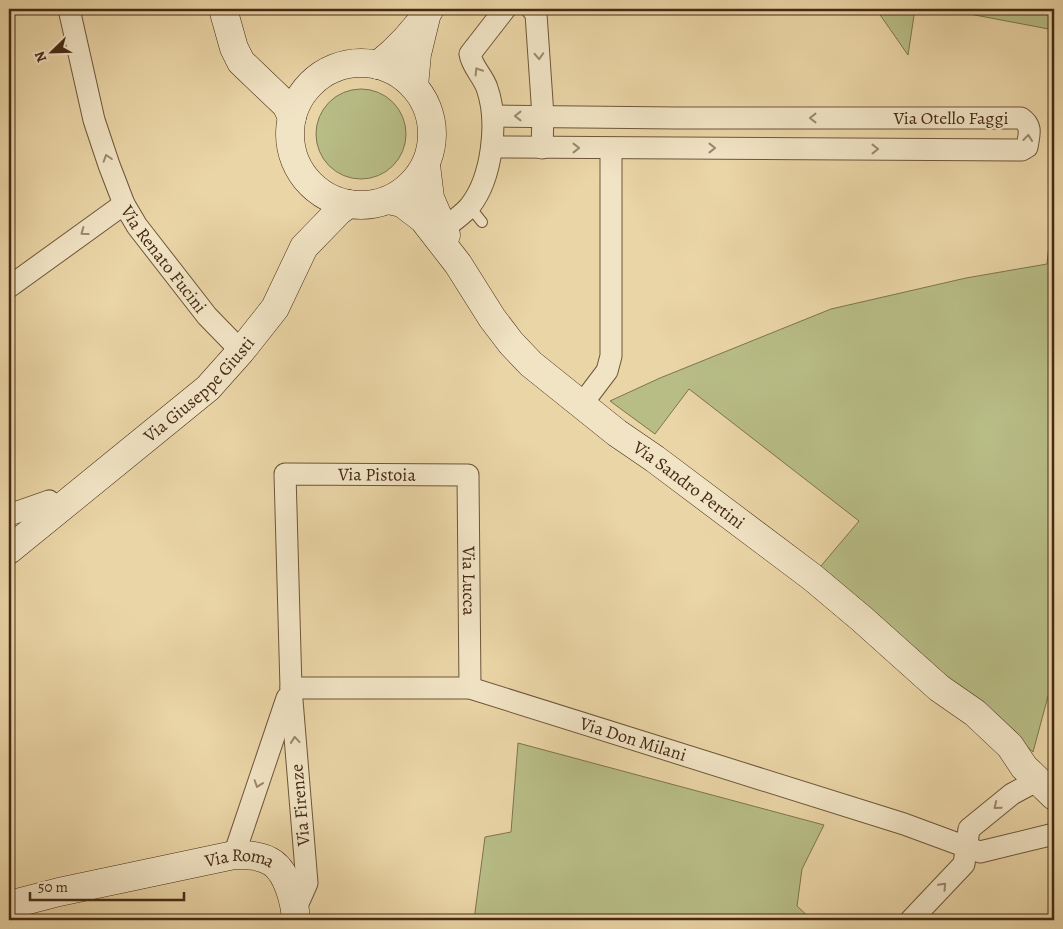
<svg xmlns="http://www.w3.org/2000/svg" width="1063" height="929" font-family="Alegreya,serif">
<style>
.green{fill:#b8bd86;stroke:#7e744e}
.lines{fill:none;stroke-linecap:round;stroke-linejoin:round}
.lane-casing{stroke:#6e5539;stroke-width:12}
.street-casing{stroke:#6e5539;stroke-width:23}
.secondary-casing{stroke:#452a15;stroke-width:29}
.lane{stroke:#f1e4c5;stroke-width:10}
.street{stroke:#f1e4c5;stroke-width:21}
.secondary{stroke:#f1e4c5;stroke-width:28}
.oneway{stroke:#9b876d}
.labels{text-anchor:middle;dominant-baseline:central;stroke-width:4;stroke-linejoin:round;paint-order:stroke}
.street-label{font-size:18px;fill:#452a15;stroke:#f1e4c5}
</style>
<rect width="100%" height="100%" fill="#ead5a6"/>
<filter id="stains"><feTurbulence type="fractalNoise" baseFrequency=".004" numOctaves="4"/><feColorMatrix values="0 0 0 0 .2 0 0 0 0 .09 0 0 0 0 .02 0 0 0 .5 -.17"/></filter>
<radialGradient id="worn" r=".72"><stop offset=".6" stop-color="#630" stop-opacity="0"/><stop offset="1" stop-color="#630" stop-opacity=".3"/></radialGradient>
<path class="green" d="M876 9H915L908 55Z
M943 9H1054V30Z
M316 134a45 45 0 1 1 90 0a45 45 0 1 1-90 0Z
M1054 195V674L1033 752 820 567 859 521 689 389 655 434 610 401 660 378 831 309 966 278 1047 264Z
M518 743 824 825 802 869 797 906 812 920H474L485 837 511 832Z"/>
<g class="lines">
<g class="lane-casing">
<path id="lane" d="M470 207 482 222"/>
</g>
<g class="street-casing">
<g id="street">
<path id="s1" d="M69 9 94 120 109 165 124 204 137 226 207 316 241 351"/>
<path d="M532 9 536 14 543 116 542 148"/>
<path d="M493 147 1022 150 1027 147C1029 135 1033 126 1021 118H677L493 116"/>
<path d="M444 229C451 222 464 214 470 206 492 178 499 122 487 88 483 76 472 67 470 54L505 9"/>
<path d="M9 287 124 204"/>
<path d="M582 404 607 371 611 356V149"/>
<path d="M9 515 49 501 57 510"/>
<path id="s2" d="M291 688H470L904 824 980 852 1054 834"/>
<path d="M234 855 287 698"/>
<path id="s3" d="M296 908 307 883 291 688 285 474 468 475 470 688"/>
<path d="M911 920 964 864 969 829 1012 794 1038 780"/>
</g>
</g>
<g class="secondary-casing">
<g id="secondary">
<path d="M223 9 234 48 241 62 286 105 292 117"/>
<circle cx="361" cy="134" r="71"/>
<path d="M378 65C397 50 416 29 430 9"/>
<path d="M414 86 417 54 426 17"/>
<path d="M426 165 430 198 446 235"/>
<path id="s4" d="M389 200 402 203 423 219 458 264 492 318 511 343 531 364 617 433 655 459 812 577 862 619 939 688 975 713 1010 746 1024 767 1054 796"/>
<path id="s5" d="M9 550 208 388 241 351 275 308 304 247 339 211 348 204"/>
<path id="s6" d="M9 905 59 892 234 855C247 855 262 855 273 863 288 874 295 903 296 920"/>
</g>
</g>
<use href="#lane" class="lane"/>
<use href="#street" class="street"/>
<use href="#secondary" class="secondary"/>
</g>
<defs><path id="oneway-chevron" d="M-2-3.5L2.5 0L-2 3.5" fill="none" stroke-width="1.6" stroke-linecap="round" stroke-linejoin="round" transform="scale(1.25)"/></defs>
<g class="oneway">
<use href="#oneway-chevron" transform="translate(539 56) rotate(87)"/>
<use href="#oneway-chevron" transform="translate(478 71) rotate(-122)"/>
<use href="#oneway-chevron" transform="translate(518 116) rotate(180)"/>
<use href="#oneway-chevron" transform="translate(813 118) rotate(180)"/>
<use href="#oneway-chevron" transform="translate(1028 138) rotate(-84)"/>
<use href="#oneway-chevron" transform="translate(576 148)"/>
<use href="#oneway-chevron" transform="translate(712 148)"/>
<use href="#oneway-chevron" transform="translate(875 149)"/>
<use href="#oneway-chevron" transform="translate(107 158) rotate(-108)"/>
<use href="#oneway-chevron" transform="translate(84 232) rotate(144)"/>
<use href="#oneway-chevron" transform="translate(295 740) rotate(-95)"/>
<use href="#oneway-chevron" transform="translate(258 784) rotate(109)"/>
<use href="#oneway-chevron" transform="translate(997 806) rotate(141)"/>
<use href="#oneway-chevron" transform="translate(943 886) rotate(-47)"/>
</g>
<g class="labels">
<g class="street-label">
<text x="951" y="118">Via Otello Faggi</text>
<text stroke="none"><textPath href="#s1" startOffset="271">Via Renato Fucini</textPath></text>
<text stroke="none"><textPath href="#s5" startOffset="249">Via Giuseppe Giusti</textPath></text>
<text stroke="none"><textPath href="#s3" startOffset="529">Via Pistoia</textPath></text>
<text stroke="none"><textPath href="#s4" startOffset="420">Via Sandro Pertini</textPath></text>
<text stroke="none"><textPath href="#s3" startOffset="726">Via Lucca</textPath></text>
<text stroke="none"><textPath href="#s2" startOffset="350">Via Don Milani</textPath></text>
<text transform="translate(300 805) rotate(-95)">Via Firenze</text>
<text stroke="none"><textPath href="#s6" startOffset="236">Via Roma</textPath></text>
</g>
</g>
<rect width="1063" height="929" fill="none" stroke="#ead5a6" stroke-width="30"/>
<rect x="10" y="10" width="1043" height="909" fill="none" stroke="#452a15" stroke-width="2.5"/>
<rect x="15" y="15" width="1033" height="899" fill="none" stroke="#452a15"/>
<g transform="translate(52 52) rotate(247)" stroke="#f1e4c5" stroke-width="4" paint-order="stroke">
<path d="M0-4L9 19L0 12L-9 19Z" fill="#452a15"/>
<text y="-8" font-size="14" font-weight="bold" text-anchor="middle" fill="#452a15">N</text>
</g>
<path d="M30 892v8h154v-8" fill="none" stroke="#452a15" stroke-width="2.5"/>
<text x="38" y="892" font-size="15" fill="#452a15" stroke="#f1e4c5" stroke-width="4" paint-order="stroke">50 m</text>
<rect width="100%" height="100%" filter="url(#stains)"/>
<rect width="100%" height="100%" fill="url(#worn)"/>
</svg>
